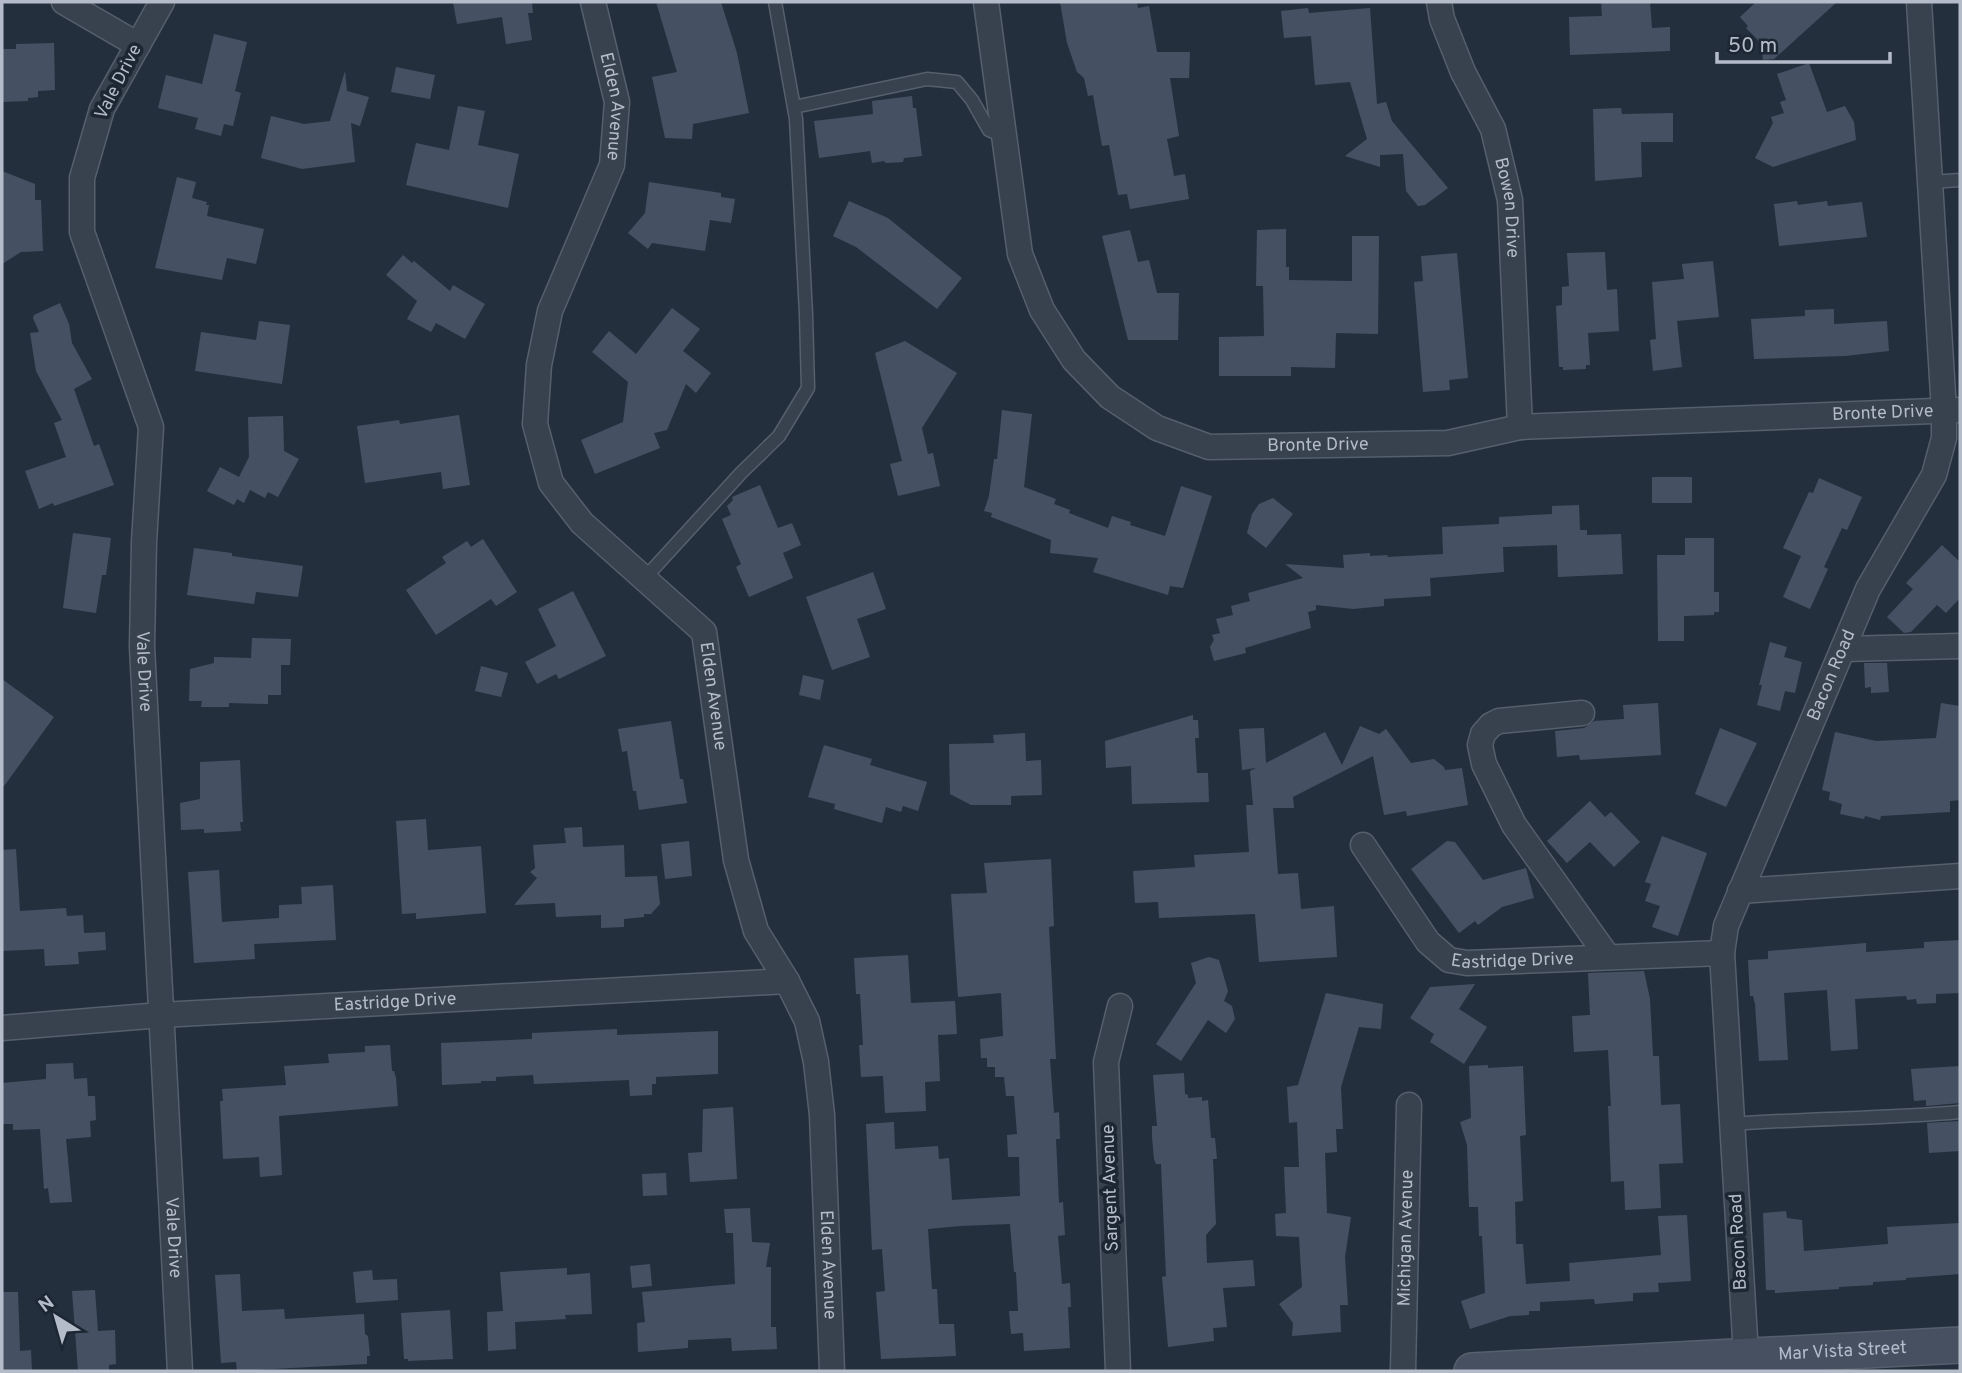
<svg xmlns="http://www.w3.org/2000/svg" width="1962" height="1373" font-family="Overpass,sans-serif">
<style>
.building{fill:#455162}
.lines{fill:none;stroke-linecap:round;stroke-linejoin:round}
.lane-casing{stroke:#565f6c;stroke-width:15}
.street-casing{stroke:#565f6c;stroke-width:27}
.secondary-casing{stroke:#565f6c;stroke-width:38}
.lane{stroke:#38414e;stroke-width:12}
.street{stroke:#38414e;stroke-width:24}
.secondary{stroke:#465061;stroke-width:35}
.labels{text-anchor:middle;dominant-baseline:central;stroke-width:7;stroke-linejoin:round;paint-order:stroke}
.street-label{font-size:18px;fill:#b4bcc9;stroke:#1d2633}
</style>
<rect width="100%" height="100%" fill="#242f3e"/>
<path class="building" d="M453 2H532L533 13H528L532 40 506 44 502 17 457 24Z
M656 2H721L737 53 749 113 693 124 692 139 665 138 652 77 677 72Z
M1060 2H1137L1138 8 1149 6 1157 52H1190L1189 78H1170L1179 136 1167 139 1174 176 1185 174 1189 199 1130 209 1127 194 1118 195 1109 145 1102 146 1093 95 1088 96 1084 78 1077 72 1067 43Z
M1601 2H1650L1652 28 1670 27V51L1570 55 1569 17 1602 16Z
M1756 2H1837L1774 59 1763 60 1761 43 1746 28 1748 26 1740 17Z
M1308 8 1309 13 1370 8 1377 104 1386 102 1392 121 1448 188 1425 205 1418 206 1406 191 1403 154 1380 155V167L1345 156 1367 139 1350 82 1315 85 1311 36 1284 38 1281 11Z
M214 34 247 42 235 91 241 93 233 126 224 124 221 136 195 129 198 118 158 108 166 75 202 84Z
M54 43 55 90 38 91V97L28 98V101L2 102V49H16V44Z
M1809 63 1827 112 1845 106 1854 122 1856 140 1773 167 1755 158 1773 123 1771 117 1784 113 1780 102 1786 100 1777 74Z
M396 67 435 75 430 99 391 92Z
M345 71 347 91 369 97 360 126 351 123 355 162 302 169 261 158 271 116 304 124 330 121Z
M912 96 913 108H916L922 156 904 158 903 162 886 163 884 161 872 163 870 151 819 158 814 121 873 114 872 101Z
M458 106 485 111 478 145 519 154 508 208 406 185 416 143 449 150Z
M1621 108 1622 114 1673 113V142H1641L1642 177 1595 181 1593 109Z
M2 171 35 184V200H41L43 251 21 252 2 264Z
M177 177 196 182 192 198 207 202 206 205H209L207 216 264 229 256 264 227 258 222 280 155 268Z
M649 182 721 193V197L735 199 731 223 710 220 705 251 652 243 648 249 628 233 645 213Z
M849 201 888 218 962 278 937 309 856 247 833 236Z
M1797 201 1798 205 1827 201 1828 206 1862 202 1867 237 1779 246 1774 204Z
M1286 229V267H1289V280L1352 281V236H1379L1378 334 1336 333 1335 368 1291 367V376H1219V337L1264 336 1263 286H1256L1257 230Z
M1130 230 1138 262 1149 260 1157 293H1179L1178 340H1128L1102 236Z
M1605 252 1607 290 1617 289 1619 331 1588 333 1590 365H1586V369L1563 370V367H1559L1556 306 1562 305V287L1569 286 1567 253Z
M1457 253 1468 378 1449 380 1450 390 1423 392 1414 282 1423 281 1421 256Z
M403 255 412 263 414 261 450 291 453 285 485 304 465 339 436 323 431 332 407 319 417 301 386 275Z
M1713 261 1719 317 1677 321 1682 367 1653 371 1650 340 1656 339 1652 282 1684 279 1682 264Z
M60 303 69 324 72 343 92 379 74 389 94 446 99 444 114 485 54 506 53 503 39 509 25 471 66 457 54 423 62 420 36 371 30 333 39 332 33 318 34 315Z
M672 308 700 329 683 351 711 373 696 393 686 384 667 430 654 433 660 448 595 474 581 440 623 422 628 382 592 352 609 331 636 354Z
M1834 309V324L1887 321 1889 351 1845 356 1754 359 1751 319 1805 316V310Z
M259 321 290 325 282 384 195 371 201 332 256 340Z
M905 341 957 373 922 428 928 454 933 453 940 486 898 496 890 464 902 461 875 353Z
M1002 410 1032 414 1024 487 1056 499 1054 504 1070 510 1069 513 1108 528 1112 516 1131 522 1130 525 1165 536 1181 486 1212 496 1183 588 1170 586 1168 595 1093 572 1098 558 1050 553 1051 540 991 517 992 513 984 511 989 496 994 459H997Z
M459 415 470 485 443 489 441 472 365 483 357 426 399 420 400 424Z
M283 416 284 451 299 459 278 497 268 492 265 498 250 490 244 503 237 499 234 505 207 491 220 467 239 477 249 457 248 417Z
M1652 477H1692V503H1652Z
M1819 478 1862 497 1847 530 1842 528 1824 567 1828 569 1810 609 1783 597 1801 556 1783 548 1809 492 1813 493Z
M760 485 778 528 792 523 801 545 783 553 793 578 749 597 736 567 741 564 722 519 731 515 727 506 733 500 732 497Z
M1273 498 1293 514 1266 548 1247 533 1252 514 1259 504Z
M1579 505 1580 530H1587V535L1621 534 1623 574 1558 577 1557 545 1503 547 1504 572 1430 578 1431 596 1384 599V606L1353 609 1316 605V610L1308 612 1311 628 1245 648 1246 653 1214 661 1210 647 1214 640 1212 635 1220 633 1216 619 1233 615 1231 606 1250 601 1248 593 1303 578 1285 564 1344 568 1343 555 1370 553V556L1388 555 1387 557 1443 554 1442 527 1499 524V517L1552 514V506Z
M73 533 111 538 106 575H102L96 613 63 608Z
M1685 538H1714V592H1719V612H1714V615L1684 616V641H1658L1657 555H1685Z
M483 539 517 592 496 606 491 599 436 635 406 590 446 563 442 557 467 541 471 547Z
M1942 545 1960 562V598L1946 613 1937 605 1911 632 1904 633 1887 617 1913 589 1906 583Z
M194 548 232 553V556L303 566 298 597 256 592 254 604 187 595Z
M873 572 886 609 857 619 870 657 832 670 806 597Z
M573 591 606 656 559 679 556 674 537 684 525 662 556 646 538 609Z
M252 638 291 639 290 665H281V695H268V704L229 703V707H201L202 701H189L190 669 214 663V657L251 658Z
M1770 642 1787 647 1784 657 1802 662 1795 693 1785 691 1780 711 1757 705 1762 685H1759Z
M1864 663H1887L1889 692 1871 693V687L1865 688Z
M481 666 508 673 501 697 475 691Z
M803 675 824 680 820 700 799 695Z
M2 679 54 717 2 789Z
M1658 703 1661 755 1580 760 1579 755 1557 757 1555 731 1584 728 1594 721 1624 719 1623 705Z
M1941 703 1960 706V800L1950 801V812L1881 816 1880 820 1865 816 1864 819 1840 814 1842 804 1829 800 1830 792 1822 790 1835 732 1876 741 1936 738Z
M1193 715V720H1198L1199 738H1195L1197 773H1208L1209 802 1132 804 1131 766 1106 768 1105 741Z
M671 721 680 779H683L687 803 639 810 636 791H633L627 751 622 752 618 729Z
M1360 726 1379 734 1386 729 1411 763 1434 759 1444 767 1445 770 1462 768 1468 805 1407 816 1406 811 1384 815 1373 756 1293 797 1294 808H1273L1278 874 1298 873 1301 909 1334 906 1337 957 1259 962 1255 914 1159 918 1158 902 1135 903 1133 871 1195 867 1194 855 1249 852 1246 805H1253L1250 771 1256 768 1242 770 1239 729 1264 728 1266 763 1325 732 1342 765Z
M1720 728 1757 743 1726 807 1695 794Z
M1025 733 1026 761 1041 760 1042 795 1011 796V805H971L950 794 949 744 994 743 993 735Z
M824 745 872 759 870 765 927 782 918 811 903 806 901 812 886 807 882 823 834 809 835 804 808 797Z
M240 760 243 822H240L241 831 204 833V829L181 830 180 803 200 799V762Z
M1590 801 1605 817 1611 812 1640 842 1614 867 1590 842 1567 863 1547 841Z
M426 819 428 850 481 846 486 913 416 919V913L402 914 396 821Z
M582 827 583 847 624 845 625 877 657 876 660 904 651 914H644V917L624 919V927L601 928V915L556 917 555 903 514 905 537 878 530 872 535 868 533 845 566 843 564 828Z
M1662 836 1707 853 1678 936 1652 927 1660 906 1645 901 1651 884 1645 882Z
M689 841 692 876 665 879 661 844Z
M1447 841 1455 842 1483 880 1526 868 1534 898 1502 907 1478 925 1475 921 1459 933 1411 869Z
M16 849 20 911 66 908 67 916 83 915 84 933 105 932 106 950 78 952 79 964 45 966 44 949 2 951V850Z
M1051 859 1054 926 1049 927 1056 1059H1050L1054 1113 1059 1112 1060 1139H1056L1059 1203 1063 1202 1065 1235 1058 1236 1062 1284 1070 1283 1071 1307H1068L1070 1348 1024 1351 1023 1333 1011 1334 1009 1311H1018L1016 1272H1014L1010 1224 960 1226 928 1229 932 1289H937L939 1324H954L956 1356 881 1359 876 1292 885 1291 882 1249 872 1250 866 1124 894 1122 895 1149 938 1146 939 1159 949 1158 952 1200 1020 1196 1019 1157H1008L1007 1135 1017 1134 1014 1096H1006L1004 1077H995V1067H987V1058H981L980 1039 1003 1036 1001 993 958 997 951 894 987 893 984 863Z
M219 870 222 922 279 918V905L302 904 301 887 333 885 336 940 254 944 255 959 194 963 188 872Z
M1960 940V993L1936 994V1003L1917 1004 1916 999 1907 1000 1906 996 1855 999 1858 1049 1831 1051 1827 990 1784 993 1788 1060 1759 1061 1755 1004 1753 996H1750L1748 960 1768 959V951L1866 943V952L1924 948V942Z
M908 955 911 1003 955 1001 957 1034 938 1035 940 1081 925 1082 926 1111 885 1113 883 1076 861 1077 859 1045H863L860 994H856L854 958Z
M1209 957 1219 960 1228 991 1224 1001 1232 1006 1235 1019 1226 1033 1208 1020 1181 1061 1156 1044 1196 983 1191 963Z
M1644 971 1650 999 1653 1056H1659L1661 1105 1680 1104 1683 1163 1659 1164 1661 1208 1625 1210 1624 1181 1611 1182 1608 1106H1611L1608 1050 1574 1052 1572 1016 1590 1015 1588 973Z
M1475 984 1459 1009 1487 1027 1464 1064 1430 1042 1434 1034 1410 1018 1430 987Z
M1326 993 1383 1004 1381 1029 1359 1027 1341 1087 1343 1129H1336L1337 1152 1325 1153 1327 1213 1351 1217 1345 1257 1348 1305H1340L1341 1332 1292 1336 1293 1323 1279 1304 1302 1287 1299 1237 1276 1236 1275 1214 1286 1213 1284 1167H1299L1297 1122 1289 1123 1287 1087 1298 1085Z
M617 1029V1035L718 1031V1074L656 1077V1084H652V1095L630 1096 629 1080 534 1084 533 1075 496 1077V1081H481V1083L442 1085 441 1043 532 1039V1033Z
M390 1045 392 1071H394L396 1078 398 1106 279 1116 282 1175 260 1177 259 1157 223 1159 220 1101H223L222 1089 286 1085 284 1066 329 1063 328 1054 365 1052V1046Z
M73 1063 74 1079 87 1078 88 1096H95L96 1120 90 1121 91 1137 66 1139 72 1202 50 1203 48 1188 44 1189 40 1129 13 1130V1124H2V1083L46 1079V1064Z
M1488 1065V1068L1523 1066 1526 1135 1520 1136 1523 1201 1515 1202 1516 1244H1523L1526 1284 1570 1281 1569 1263 1661 1255 1658 1216 1687 1215 1691 1281 1658 1283 1659 1292 1633 1293V1301L1595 1304 1594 1299 1540 1302V1311H1529V1315L1510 1316 1470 1329 1461 1301 1485 1293 1482 1236H1479L1478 1207H1469L1467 1145 1460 1122 1471 1118 1469 1066Z
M1960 1066V1103L1926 1106V1100L1914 1101 1911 1069Z
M1184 1073 1185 1094 1188 1095V1098L1202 1097V1101L1208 1100 1211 1138H1215L1217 1159H1213L1216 1224 1206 1235 1207 1263 1253 1260 1255 1286 1223 1288 1227 1327 1213 1328 1214 1341 1168 1347 1162 1277 1166 1276 1161 1164H1156L1154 1159 1152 1137V1126H1157L1153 1075Z
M733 1107 737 1179 690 1182 688 1153 702 1152 703 1109Z
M1960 1121V1151L1929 1153 1927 1123Z
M666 1173 667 1195 643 1196 642 1174Z
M750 1208 752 1242 770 1243 766 1267H771V1327H776L777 1349 732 1351 731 1338 688 1340V1348L638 1352 637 1323 645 1322 642 1292 735 1284 733 1233H726L724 1209Z
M1786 1211 1787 1218 1802 1220 1804 1251 1888 1244 1887 1227 1960 1223V1274L1906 1278V1280L1873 1282V1285L1839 1287V1289L1775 1293V1290H1766L1763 1213Z
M650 1264 652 1286 632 1288 630 1266Z
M567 1268V1275L590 1273 592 1314 565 1315 566 1319 515 1322 516 1349 488 1351 487 1312 503 1311 500 1272Z
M372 1270 373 1280 397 1279 398 1300 356 1303 353 1272Z
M240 1274 242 1311 284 1309 285 1319 364 1314 365 1334 368 1336 370 1356H367V1364L237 1371 236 1362 221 1363 215 1275Z
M95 1290 98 1331 115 1330 116 1364 109 1365V1371H78L72 1291Z
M2 1292H18L20 1351 31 1350 32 1371H2Z
M450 1310 453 1359 408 1361V1359H404L401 1313Z"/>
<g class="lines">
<g class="lane-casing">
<path id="lane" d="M794 107 927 79 957 82 972 100 989 130 996 133 1003 131
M1930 182 1960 180
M644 579 741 473 779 436 808 388 806 314 796 119 775 2
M1732 1124C1808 1118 1884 1119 1960 1112"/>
</g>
<g class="street-casing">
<g id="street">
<path d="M64 2 138 45"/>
<path id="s1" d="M162 2 102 109 82 178V232L151 427 144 542 142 647 180 1371"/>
<path id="s2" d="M593 2 617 102 612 165 550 311 539 365 535 424 551 483 582 523 704 632 736 860 756 931 787 981 807 1021 816 1062 822 1115 832 1371"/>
<path id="s3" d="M986 2 1020 254 1042 310 1074 360 1110 397 1157 428 1209 447 1448 443 1520 427 1960 410"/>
<path id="s4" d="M1439 2 1442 19 1463 72 1493 129 1510 200 1520 427"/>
<path d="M1843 649 1960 646"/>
<path d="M1582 713 1499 721 1491 725 1483 734 1480 745 1484 764 1514 825 1608 957"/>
<path id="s5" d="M1363 845 1428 942 1449 960 1467 963 1722 953"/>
<path d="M1740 891 1960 876"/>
<path id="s6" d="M2 1028 161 1015 787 981"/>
<path id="s7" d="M1746 1355 1722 953 1726 926 1868 589 1934 475 1944 438V411L1919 2"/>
<path d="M1118 1371 1106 1062 1120 1006"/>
<path id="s8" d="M1403 1371 1409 1105"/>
</g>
</g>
<g class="secondary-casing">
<g id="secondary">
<path id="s9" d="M1472 1371 1960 1345"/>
</g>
</g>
<use href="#lane" class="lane"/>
<use href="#street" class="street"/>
<use href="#secondary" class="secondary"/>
</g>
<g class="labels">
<g class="street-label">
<text transform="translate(119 82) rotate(-63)">Vale Drive</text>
<text stroke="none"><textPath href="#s2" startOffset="107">Elden Avenue</textPath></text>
<text stroke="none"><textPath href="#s4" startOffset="219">Bowen Drive</textPath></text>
<text stroke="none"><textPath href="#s3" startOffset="1213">Bronte Drive</textPath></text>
<text stroke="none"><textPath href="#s3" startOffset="646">Bronte Drive</textPath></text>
<text stroke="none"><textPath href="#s1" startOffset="700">Vale Drive</textPath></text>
<text stroke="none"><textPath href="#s7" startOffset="702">Bacon Road</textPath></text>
<text stroke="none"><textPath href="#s2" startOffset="779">Elden Avenue</textPath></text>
<text stroke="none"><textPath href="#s5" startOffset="208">Eastridge Drive</textPath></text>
<text stroke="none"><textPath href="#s6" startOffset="394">Eastridge Drive</textPath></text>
<text transform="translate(1111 1188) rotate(-92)">Sargent Avenue</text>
<text stroke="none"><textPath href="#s1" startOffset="1267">Vale Drive</textPath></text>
<text stroke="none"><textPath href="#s8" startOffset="133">Michigan Avenue</textPath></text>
<text transform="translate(1739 1242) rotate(-93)">Bacon Road</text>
<text stroke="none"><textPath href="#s2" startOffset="1367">Elden Avenue</textPath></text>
<text stroke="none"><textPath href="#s9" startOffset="371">Mar Vista Street</textPath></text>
</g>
</g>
<rect width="1962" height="1373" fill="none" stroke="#b4bcc9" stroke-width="7"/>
<g transform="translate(56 1317) rotate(323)" stroke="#1d2633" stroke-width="5" paint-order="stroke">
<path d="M0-5L12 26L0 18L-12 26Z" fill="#b4bcc9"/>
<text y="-10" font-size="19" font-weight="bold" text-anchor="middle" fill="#b4bcc9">N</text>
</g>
<path d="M1717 52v10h173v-10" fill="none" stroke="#b4bcc9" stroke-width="3.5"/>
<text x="1728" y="52" font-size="21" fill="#b4bcc9" stroke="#1d2633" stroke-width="5" paint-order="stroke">50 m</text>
</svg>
